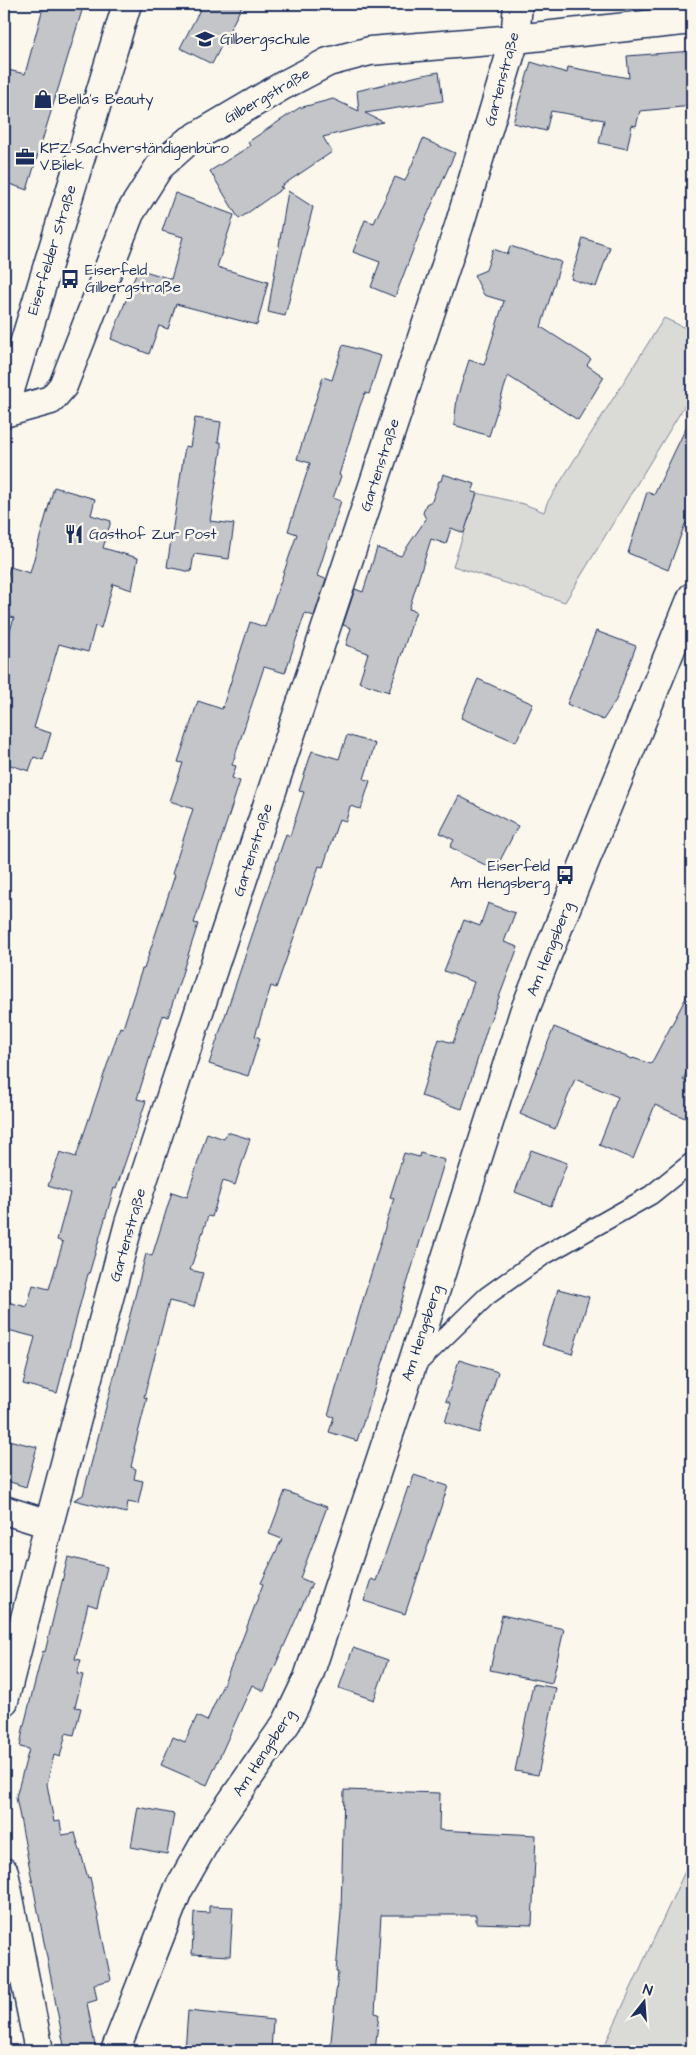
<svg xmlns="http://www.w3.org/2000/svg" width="696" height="2055" font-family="'Architects Daughter',sans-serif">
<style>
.green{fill:#dadad7;stroke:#7a849a}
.building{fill:#c3c5c9;stroke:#1b2f5e}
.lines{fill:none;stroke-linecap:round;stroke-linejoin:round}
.lane-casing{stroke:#1b2f5e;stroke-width:21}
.street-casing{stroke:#1b2f5e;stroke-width:31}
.secondary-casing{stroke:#1b2f5e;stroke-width:31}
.lane{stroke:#fbf7ec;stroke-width:18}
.street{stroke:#fbf7ec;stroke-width:28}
.secondary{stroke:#fbf7ec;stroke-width:28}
.labels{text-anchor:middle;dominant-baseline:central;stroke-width:5;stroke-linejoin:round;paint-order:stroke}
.poi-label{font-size:15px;fill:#1b2f5e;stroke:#fbf7ec;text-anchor:start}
.street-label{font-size:15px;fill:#1b2f5e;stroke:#fbf7ec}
</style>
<rect width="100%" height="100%" fill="#fbf7ec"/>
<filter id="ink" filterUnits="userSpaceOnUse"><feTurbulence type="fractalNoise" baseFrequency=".02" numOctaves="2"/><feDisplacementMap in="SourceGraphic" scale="10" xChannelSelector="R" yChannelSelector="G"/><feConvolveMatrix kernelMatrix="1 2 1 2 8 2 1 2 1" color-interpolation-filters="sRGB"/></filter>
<g filter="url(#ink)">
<path class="green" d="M664 318 692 331V396L691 395 565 602 453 566 477 493 524 504 544 512 547 503Z
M692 1856V2051H602Z"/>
<path class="building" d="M44 4H84L27 190 4 182V85L8 70 25 74Z
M203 4H243L212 64 180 48Z
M692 51V106L640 111 636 126 632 125 627 149 599 143 604 120 551 111 546 131 513 123 531 62 567 73 568 67 629 78 627 56Z
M439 72 443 101 365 113 383 122 323 137 332 152 280 187 283 188 239 219 210 171 250 146 248 142 299 108 333 99 359 111 357 91 418 76Z
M423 139 455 153 421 229 395 297 371 287 380 262 353 252 365 220 374 223 395 177 405 181Z
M288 191 313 207 285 316 268 312Z
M175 193 234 215 217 267 268 282 257 325 176 304 168 329 159 326 149 354 111 339 138 269 171 279 183 237 162 231Z
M583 238 610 247 596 287 571 279Z
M510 246 561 262 541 327 591 359 587 365 604 377 578 420 508 376 489 436 454 425 457 398 469 360 484 365 504 301 484 295 474 275 486 270 493 249 508 254Z
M343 345 381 356 369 394 365 393 360 406 339 475 341 476 333 498 341 501 317 576 326 579 314 616 305 613 285 673 264 667 232 765 236 766 232 778 240 781 194 923 198 924 168 1017 163 1015 137 1099 146 1101 116 1189 114 1188 89 1274H88L57 1393 23 1384 35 1337 4 1329V1301L27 1307 33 1285 49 1289 63 1242 57 1240 70 1193 48 1186 60 1152 76 1157 120 1027 123 1028 142 969H144L175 875 172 874 193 809 170 801 183 763 178 762 198 701 222 709 250 622 265 627 297 534 288 531 310 463 297 459 323 377 332 380Z
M692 415V508L687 525 685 524 668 570 628 553 647 492 654 495Z
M195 418 221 422 218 442H221V451L210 521 234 524 229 559 194 554 191 572 167 567 185 446 190 447Z
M443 474 475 484 472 492 477 493 464 533 451 528 446 544 431 539 409 609 416 611 389 692 359 682 368 653 346 645 351 628 343 625 355 589 363 592 377 548 401 556 426 519 423 513 426 504 432 501 439 481H441Z
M54 487 95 499 91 515 111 521 103 548 138 558 132 590 113 584 101 628 95 626 88 652 59 644 34 728 51 733 43 760 34 757 29 771 4 763V650L14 618 4 615V587L10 567 30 573Z
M596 631 636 646 616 700 603 720 567 704Z
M478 679 533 704 516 742 461 718Z
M347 735 375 744 364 779 370 781 361 809 350 806 346 821 339 819 323 867 319 866 276 988 271 986 255 1036 260 1038 248 1076 209 1064 286 834 290 836 304 792 299 791 312 751 339 759Z
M459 796 518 826 495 870 450 847 454 840 440 833Z
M488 903 515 913 504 942 518 947 487 1029 462 1109 421 1096 439 1039 453 1043 474 982 444 971 464 920 480 926Z
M692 986V1060L683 1080 692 1084V1121L655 1105 633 1159 599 1145 618 1097 575 1079 555 1129 520 1114 554 1027 632 1059 633 1058 651 1064Z
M227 1132 250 1139 235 1185 223 1181 212 1217 208 1216 190 1270 203 1273 194 1307 169 1301 144 1397 147 1398 134 1449H135L131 1467 136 1469 134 1479 143 1481 138 1504 128 1502 126 1513 74 1500 83 1495 146 1254 152 1256 172 1192 187 1197 207 1133 224 1139Z
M531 1150 567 1163 551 1206 515 1192Z
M404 1153 419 1157 420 1153 445 1160 382 1365 357 1441 329 1432 334 1417 328 1415 394 1198 390 1197Z
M558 1289 589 1297 572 1354 542 1345Z
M459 1360 498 1372 479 1433 445 1422 451 1403 446 1401Z
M4 1439 37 1447 26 1487 4 1480Z
M414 1475 448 1486 405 1614 364 1601 371 1579 376 1581 408 1487 410 1488Z
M285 1491 327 1507 300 1578 312 1583 264 1691 252 1685 207 1785 161 1765 173 1737 185 1742 197 1716 207 1721 239 1648 263 1584 261 1583 282 1539 269 1534Z
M68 1557 107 1567 97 1607 88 1604 75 1659 81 1660 77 1674 83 1675 75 1707 81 1708 74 1735 66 1733 60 1757 54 1755 47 1784 54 1822 60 1821 62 1835 75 1833 88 1878 90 1877 111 1980 94 1984 97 2000 87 2003 96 2051H65L16 1797 29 1749 20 1747 23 1729 43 1651 45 1652Z
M502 1615 564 1629 552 1683 490 1670Z
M353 1648 388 1660 374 1700 339 1688Z
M533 1684 556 1688 538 1775 515 1771Z
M344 1790 440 1793 439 1830 536 1835 532 1925 476 1923V1915H381L375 2013 379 2014 375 2051H330L338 1972H336L341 1912Z
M138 1807 174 1814 167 1854 131 1847Z
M209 1906 233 1907 230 1956 192 1954 194 1912 209 1913Z
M188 2011 273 2020 271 2051H185Z"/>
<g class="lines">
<g class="lane-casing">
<path id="lane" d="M414 1367 487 1296 543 1256 651 1195 692 1162"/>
</g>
<g class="street-casing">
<path id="street" d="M4 413 51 400 63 386 130 213 159 167 187 142 284 85 328 62 370 51 515 39 692 20
M4 1510 49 1524
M4 1701 49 1524 129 1223 459 226 515 39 518 4
M4 1872 39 2051
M115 2051 178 1890 212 1830 287 1722 308 1678 410 1371 524 1012 692 597"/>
</g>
<g class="secondary-casing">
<path id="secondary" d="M4 410 127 4"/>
</g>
<use href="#lane" class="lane"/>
<use href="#street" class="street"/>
<use href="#secondary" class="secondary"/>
</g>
</g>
<defs>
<g id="school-bare" transform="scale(1.5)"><path d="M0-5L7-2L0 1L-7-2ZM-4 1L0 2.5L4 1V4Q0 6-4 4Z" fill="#1b2f5e" stroke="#fbf7ec" stroke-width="2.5" paint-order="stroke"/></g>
<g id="shop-bare" transform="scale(1.5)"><path d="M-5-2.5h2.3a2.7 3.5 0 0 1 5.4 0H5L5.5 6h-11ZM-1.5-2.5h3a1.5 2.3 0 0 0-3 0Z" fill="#1b2f5e" stroke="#fbf7ec" stroke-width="2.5" paint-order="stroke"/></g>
<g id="office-bare" transform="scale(1.5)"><path d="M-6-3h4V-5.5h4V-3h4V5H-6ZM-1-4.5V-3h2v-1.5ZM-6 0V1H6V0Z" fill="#1b2f5e" stroke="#fbf7ec" stroke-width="2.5" paint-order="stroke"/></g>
<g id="bus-bare" transform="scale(1.5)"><path d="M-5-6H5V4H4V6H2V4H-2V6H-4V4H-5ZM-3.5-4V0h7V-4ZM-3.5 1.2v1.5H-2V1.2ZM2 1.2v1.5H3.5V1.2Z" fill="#1b2f5e" stroke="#fbf7ec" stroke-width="2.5" paint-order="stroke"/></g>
<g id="restaurant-bare" transform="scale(1.5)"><path d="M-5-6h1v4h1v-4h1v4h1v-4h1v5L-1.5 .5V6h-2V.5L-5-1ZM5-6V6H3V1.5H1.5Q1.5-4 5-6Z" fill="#1b2f5e" stroke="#fbf7ec" stroke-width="2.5" paint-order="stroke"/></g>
</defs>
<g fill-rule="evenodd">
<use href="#school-bare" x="205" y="39"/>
<use href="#shop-bare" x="43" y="99"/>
<use href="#office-bare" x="25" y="157"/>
<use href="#bus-bare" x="70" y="279"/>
<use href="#restaurant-bare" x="74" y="534"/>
<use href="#bus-bare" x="565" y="875"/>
</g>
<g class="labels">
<g class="poi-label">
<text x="220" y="39">Gilbergschule</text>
<text x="58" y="99">Bella's Beauty</text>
<text x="40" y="148">KFZ-Sachverständigenbüro<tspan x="40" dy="17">V.Bilek</tspan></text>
<text x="85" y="270">Eiserfeld<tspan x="85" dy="17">Gilbergstraße</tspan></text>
<text x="89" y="534">Gasthof Zur Post</text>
<text x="550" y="866" text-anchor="end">Eiserfeld<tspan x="550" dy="17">Am Hengsberg</tspan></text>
</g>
<g class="street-label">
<text transform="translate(502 79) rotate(-75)">Gartenstraße</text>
<text transform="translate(267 96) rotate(-30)">Gilbergstraße</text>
<text transform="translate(52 250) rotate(-73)">Eiserfelder Straße</text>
<text transform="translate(380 465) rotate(-72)">Gartenstraße</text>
<text transform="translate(253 850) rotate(-72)">Gartenstraße</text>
<text transform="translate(550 949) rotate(-68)">Am Hengsberg</text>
<text transform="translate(128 1235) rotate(-74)">Gartenstraße</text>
<text transform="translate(422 1333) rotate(-72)">Am Hengsberg</text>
<text transform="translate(264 1753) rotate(-57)">Am Hengsberg</text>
</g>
</g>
<rect width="696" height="2055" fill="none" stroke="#fbf7ec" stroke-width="20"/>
<rect x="10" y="10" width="676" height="2035" fill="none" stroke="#1b2f5e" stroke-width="2" filter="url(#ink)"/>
<g transform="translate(644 2002) rotate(17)" stroke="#fbf7ec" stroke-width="4" paint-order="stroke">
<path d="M0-4L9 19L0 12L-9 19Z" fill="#1b2f5e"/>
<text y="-8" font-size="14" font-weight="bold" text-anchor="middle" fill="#1b2f5e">N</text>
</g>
</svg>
